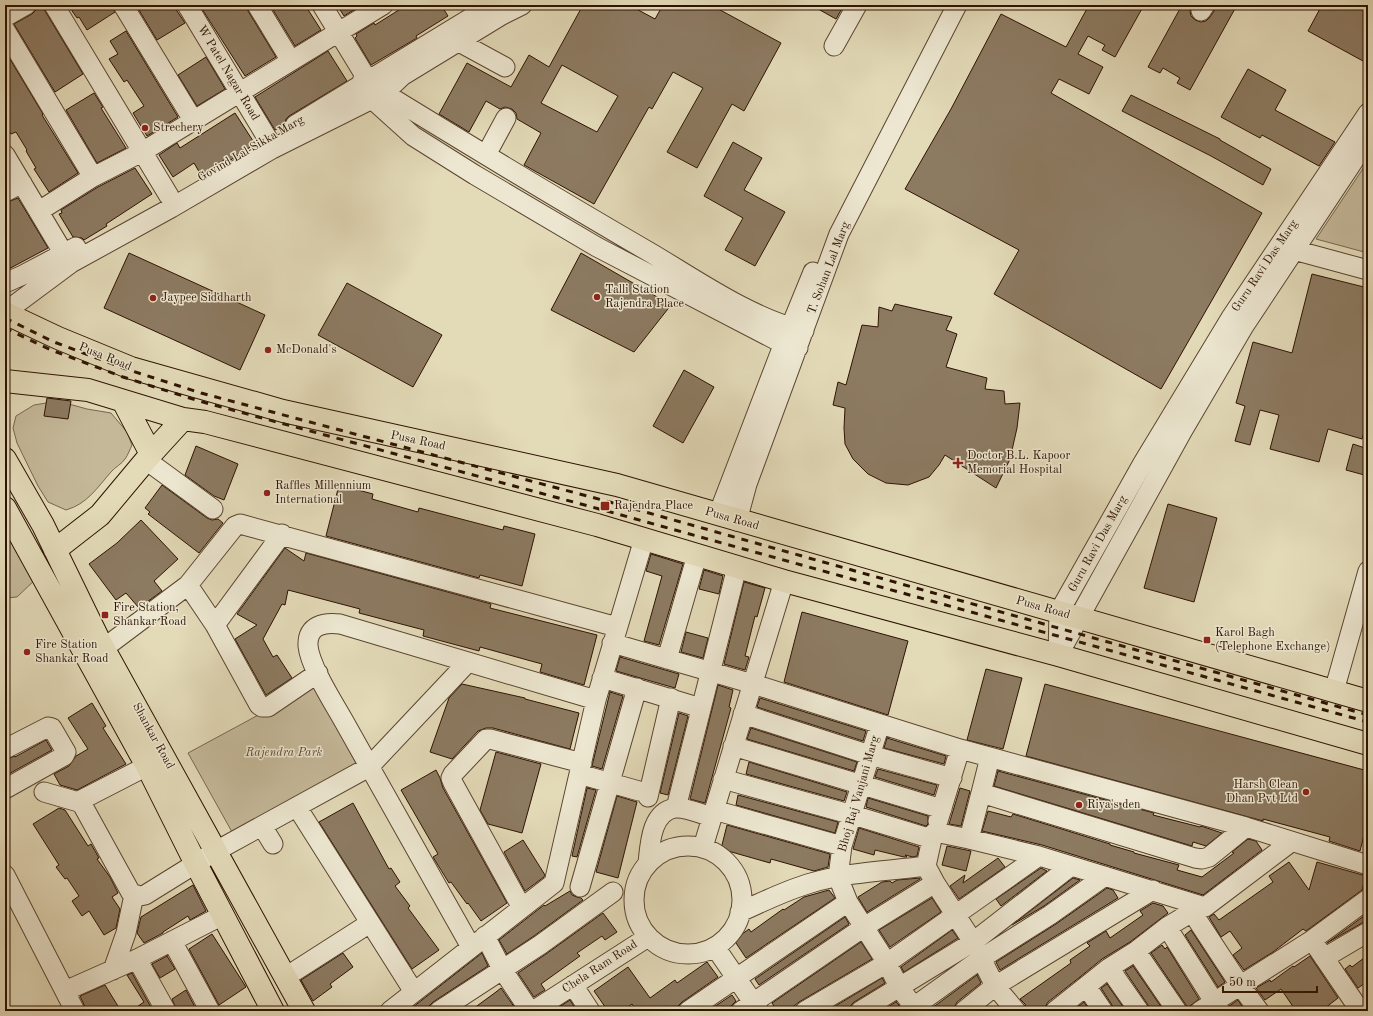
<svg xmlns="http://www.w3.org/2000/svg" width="1373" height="1016" font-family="'Old Standard TT',serif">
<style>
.green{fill:#c4b899;stroke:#79664e}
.building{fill:#8c7a61;stroke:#2e1302;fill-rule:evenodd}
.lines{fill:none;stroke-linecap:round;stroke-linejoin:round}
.minor-casing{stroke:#5b4530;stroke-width:21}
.major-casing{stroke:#2e1302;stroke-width:24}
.minor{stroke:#ede7d1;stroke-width:19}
.major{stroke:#e3dab8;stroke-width:22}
.rail{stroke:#2e1302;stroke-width:3;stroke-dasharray:7 7;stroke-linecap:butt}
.poi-dot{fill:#8f2418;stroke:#ede7d1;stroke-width:1.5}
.labels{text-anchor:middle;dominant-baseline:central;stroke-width:3;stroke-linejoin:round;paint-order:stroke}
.street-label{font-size:12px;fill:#2e1302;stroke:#ede7d1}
.poi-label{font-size:12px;fill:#2e1302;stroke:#ede7d1;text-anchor:start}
.park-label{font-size:12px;font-style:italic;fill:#5b452f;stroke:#ede7d1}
</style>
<rect width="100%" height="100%" fill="#e3dab8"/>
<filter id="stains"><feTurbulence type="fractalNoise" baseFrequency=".005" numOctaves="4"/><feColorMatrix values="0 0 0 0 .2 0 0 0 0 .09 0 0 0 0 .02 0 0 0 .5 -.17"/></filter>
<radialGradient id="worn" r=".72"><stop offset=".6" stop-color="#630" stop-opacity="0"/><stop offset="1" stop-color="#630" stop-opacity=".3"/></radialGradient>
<path class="green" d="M1368 161V253L1316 239Z
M58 401 87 409 111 413 127 432 132 445C130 449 128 455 125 459 122 464 115 467 111 472 97 488 87 504 66 510L48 502 38 486 17 443 13 428 16 416 34 405Z
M5 520 37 578 17 597 5 598Z
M314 685 357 765 232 832 188 753Z"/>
<path class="building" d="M37 5H43L45 11 83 74 55 92 14 24 32 14 36 10Z
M68 5H112L115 12 87 30 79 17 77 18Z
M136 5H173L185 23 157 40Z
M208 5H246L248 11 276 57 245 76 202 9Z
M270 5H305L321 30 295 46Z
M337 5H362L344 16Z
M400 5H441L448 16 416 36 417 38 371 65 355 38 357 36 356 34 374 23 375 25 402 8Z
M583 5H629L655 19 663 5H711L781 43 744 111 732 104 697 168 667 152 703 88 673 72 652 109 649 107 594 204 524 165 541 133 517 119 516 113 512 109 505 107 500 109 486 101 469 132 439 114 467 63 511 87 529 55 549 67ZM562 65 618 96 597 132 541 103Z
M811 5H844L836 19Z
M1089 5H1144L1115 57 1102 50 1105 45 1088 36 1078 54 1103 67 1089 94 1059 79 1051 93 1262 213 1161 389 994 294 1019 250 905 189 951 109 1001 14 1066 47Z
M1182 5H1192L1190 11 1191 16 1195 20 1201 22 1206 21 1210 17 1214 11 1216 5H1237L1190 90 1177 83 1180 78 1163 68 1160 73 1148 67Z
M1322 5H1353L1368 13V51L1363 61 1308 31Z
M126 31 178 117 147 136 133 113 144 106 127 80 124 82 109 59 118 54 110 41Z
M5 51 43 114 42 115 78 173 49 192 34 169 36 168 26 151 27 150 16 132 11 134 5 125Z
M328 51 347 81 289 116 286 119 284 125 275 130 255 97Z
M206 57 225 89 197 106 178 75Z
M1248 69 1286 90 1275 110 1335 142 1319 166 1262 135 1260 138 1221 117Z
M94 93 103 107 101 108 126 148 97 163 66 110Z
M1131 95 1220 139V140L1271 169 1263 185 1211 156 1122 111Z
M235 113 255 144 226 163 224 160 201 175 194 163 173 177 159 155 177 143 180 148Z
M733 142 762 158 744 190 785 212 755 266 725 250 743 218 704 196Z
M135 168 152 194 106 224 107 226 84 240 82 238 73 237 59 214 62 213 61 210 98 187Z
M18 198 48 248 5 271V203Z
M129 253 265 315 240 370 104 308Z
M581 253 671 305 634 352 551 310Z
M1312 274 1368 288V418L1362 439 1328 429 1319 462 1270 449 1279 415 1260 410 1250 445 1235 441 1245 406 1236 403 1253 342 1292 353Z
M347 283 442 335 413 387 318 335Z
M895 304 952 317 946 330 957 334 946 367 987 378 985 389 1004 391 1005 404 1020 403 1017 428 1010 459 996 488 945 455 939 465 929 477 908 485 886 483 868 474 853 459 845 444 844 428 845 408 833 405 838 382 846 385 862 325 878 327 879 307 892 311Z
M684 370 714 387 683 443 653 426Z
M47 398 71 401 68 419 44 416Z
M1353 444 1368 449V476L1346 470Z
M196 446 238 464 224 500 214 496 185 475Z
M162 485 207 518 212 520 218 519 223 523 199 553 148 514 150 512 145 508Z
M339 485 373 494 372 499 418 512 419 508 503 530 504 526 535 534 522 586 480 575 479 578 326 536Z
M1168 504 1217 518 1194 602 1144 588Z
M141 520 178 559 154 581 162 591 139 608 126 593 116 600 89 564 117 543Z
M285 548 304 561 306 553 491 604 490 608 597 635 584 685 540 672 542 664 480 647 479 651 423 636 424 630 359 613 360 609 288 590 285 605 282 604 263 639 273 657 277 655 292 678 266 695 235 639 257 625 237 614Z
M651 554 683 564 659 645 644 641 662 576 646 571Z
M704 570 723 576 719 594 699 589Z
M744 582 765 588 757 617 755 616 745 656 749 657 745 670 724 664Z
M802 612 908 641 888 715 784 682Z
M686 632 708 638 703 658 681 652Z
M620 657 679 674 675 688 616 671Z
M986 669 1022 678 1003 749 967 740Z
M462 684 525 698V699L579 713 570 749 493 728H486L478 731 452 759 430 752 449 698Z
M1045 684 1368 771V819L1360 851 1329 841 1330 837 1263 819V821L1026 756Z
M718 685 733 690 729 707 731 708 705 803 690 799Z
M610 692 623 696 602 769 592 766Z
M760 698 866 731 863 741 757 707Z
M92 703 106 726 103 728 126 764 77 790 60 785 54 774 69 766 76 756 88 749 68 718Z
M679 713 688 716 668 795 660 793Z
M751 728 857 762 854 771 747 739Z
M887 738 946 756 944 764 884 748Z
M46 740 52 750 5 776V760L15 756V757Z
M496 752 541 764 522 833 488 824 480 810Z
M749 762 847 792 844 801 746 774Z
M878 769 937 785 934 795 875 777Z
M436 770 440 778 443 788 507 903 481 921 468 903 467 904 451 882 449 883 433 857 438 854 401 790Z
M998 771 1154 813 1153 815 1200 827 1201 826 1222 833 1206 846 1193 842 1192 846 994 786Z
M587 788 596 790 577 857 572 856Z
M960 788 970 791 961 826 949 824Z
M738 795 838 822 835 833 736 805Z
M617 796 637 802 618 878 596 872Z
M868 798 928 816V824L926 826 866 807Z
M353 803 389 869 391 868 400 882 395 886 410 906 408 908 439 950 412 969 319 822Z
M59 808 65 810 88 846 91 844 99 858 97 859 110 877 118 893 112 897 120 909 116 928 104 935 89 911 82 916 72 901 79 896 67 878 65 879 56 867 59 865 33 824Z
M988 811 1011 817 1013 814 1110 844V845L1134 852V853L1179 865 1177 870 1202 877 1234 853 1232 852 1248 839 1256 841 1262 850 1203 895 1042 845 982 831Z
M727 825 830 854 828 867 814 871 771 859 770 863 721 849Z
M859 828 919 847 917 856 913 857 905 855 907 857H904L875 850 874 855 853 849Z
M523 840 545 875 544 877 525 891 504 852Z
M947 846 971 851 966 871 942 865Z
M998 858 1005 867 959 899 950 886 965 875 963 883Z
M1289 862 1309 890 1317 862 1366 876 1362 890 1306 931 1303 929 1273 952 1244 970 1233 955 1242 948 1230 931 1221 937 1209 917 1214 914 1219 920 1273 882 1269 876Z
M1041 868 1047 871 1001 906 996 899Z
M920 878V879L867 912 858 897 882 882 890 881 892 883 897 880Z
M1073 878 1080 880 1044 906 1012 925Z
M193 885 206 911 190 920 188 916 163 932V933L144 943 137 933 141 917Z
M1107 888 1113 890 1118 898 1000 970 996 962 1056 924Z
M829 890 835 898 746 958 734 940 749 929 751 932 783 909 784 910 804 897Z
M570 891 572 895 577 897 581 898 583 900 534 936 507 954 499 940 544 905 545 906Z
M932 898 941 912 890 947 879 930Z
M1153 903 1163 906 1168 913 1130 942 1102 959 1080 977 1048 1002 1045 1007 1044 1011H1027L1025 1004 1020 999 1071 963 1070 960 1090 946 1087 943 1106 931 1110 938 1143 915 1140 911Z
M603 913 617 932 605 940 602 936 577 953 580 956 541 984 545 990 534 997 518 973 546 954Z
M1368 913V921L1362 923 1327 943Z
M845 917 849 924 759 985 755 979Z
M952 930 958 938 904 972 901 967Z
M1191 930 1225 982 1218 987 1185 935Z
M212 934 246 987 219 1005 189 949Z
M861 942 872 959 799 1002 787 1011H777L772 1003Z
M1162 945 1165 949 1167 947 1199 999 1190 1006 1189 1011H1188L1186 1005 1151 953Z
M343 953 353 967 330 984 332 987 313 1001 301 980Z
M482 953 488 966 433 1002 429 1006 428 1011H408Z
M1368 955V981L1358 988 1345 969 1350 965 1352 967Z
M167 956 175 969 160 978 152 964Z
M1310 956 1338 998 1325 1008 1323 1006 1316 1011H1296L1281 989 1265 1000 1256 988 1270 980 1271 982 1293 966 1294 967Z
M707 962 718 977 682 1002 678 1006 677 1011H637L632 1004 622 1011H608L594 991 628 967 650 998 675 980 677 983Z
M1133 966 1164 1011H1150L1148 1005 1125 971Z
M132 973 153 1011H131L144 1002 127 975Z
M977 975 981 983 957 1002 954 1008 949 1011H928Z
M882 978 885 983 854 1002 851 1005 849 1011H827Z
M1107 984 1126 1011H1114L1112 1005 1101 988Z
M105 985 121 1011H87L80 996Z
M501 988 517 1011H470L496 992Z
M186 990 197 1011H177L172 999Z
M732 995 736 1001 731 1006 730 1011H708Z
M570 1000 577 1011H553Z
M1238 1000 1245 1011H1231L1229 1006Z
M896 1002 899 1005 897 1011H881Z
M1084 1002 1090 1011H1073Z"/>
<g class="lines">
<g class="minor-casing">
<path id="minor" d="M54 5 169 196
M123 5 193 120
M187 5 269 141
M257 5 291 61
M322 5 364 74
M1201 11 1205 5
M5 17 26 5
M5 30 93 177
M459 42 505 67
M834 46 857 5
M295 125 492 5
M5 155 64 254 71 263
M486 155 506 118
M5 192 22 183
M39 211 93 177 142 152 383 5
M1294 250 1368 270
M5 283 23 275 76 247
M5 312 71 263 171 208 272 149 384 93 402 76 502 15 522 5
M798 348 774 339 597 247 475 175 413 136 372 99 362 83 364 74 372 77 384 93C472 147 561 201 651 253 700 282 749 317 804 331
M146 460 213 509
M718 515 784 343 813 272
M737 521 747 484 839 234 957 5
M188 585 215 625 259 705 262 707H268L318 673
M215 625 282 534
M612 643 753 684 960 749 1246 827 1368 865
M104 648 188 585 235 526 240 524 617 627
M1060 652 1183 430 1244 326 1368 139
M1058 655 1059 612 1143 463 1232 316 1368 113
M667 659 697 555
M602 678 701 708
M1334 691 1368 571
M743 714 870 755 952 778
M880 724 842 846 838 877 848 902 887 963 899 987 917 1011
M733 746 942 809
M5 749 48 727 52 728 66 752 64 756 5 789
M990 757 981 793 1195 858 1202 859 1209 857 1246 827
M147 766 83 799 82 801 83 806 131 893 140 896 145 895 216 851 369 767 468 662
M579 774 639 791
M723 779 853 815 932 839 926 866 935 883 973 942 995 986 1016 1011
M44 792 82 803
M648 797 671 698
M297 807 414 992
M676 808 737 567
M714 810 842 846
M938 821 960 749
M262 826 273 844
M935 832 969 839 1039 856 1205 907
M969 839 981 793
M634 900a54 54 0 1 1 108 0a54 54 0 1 1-108 0Z
M703 847 784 581
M648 863C650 844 651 812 675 808 686 807 701 814 712 817
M5 875 75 1011
M580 887 637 688
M522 908 453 783 451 778 453 774 486 739H490L582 763
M740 912C763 902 786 890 811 883 848 872 888 871 926 866
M1192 912 1240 985 1259 1011
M1167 927 1192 912 1205 907 1291 842
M485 936 502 969 530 1011
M1312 940 1359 1009
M172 941 210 1011
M471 947C429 873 387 799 346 725 335 705 310 667 308 646 307 625 324 622 340 624L596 700
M715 947 759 1011
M1136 951 1177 1011
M1324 958 1368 932
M137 959 166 1011
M1109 968 1139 1011
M113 970 126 933 134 895
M295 971 370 923
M573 985 590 1011
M1086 986 1103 1011
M65 991 137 959 223 915
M390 1011 554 883 596 700 644 539
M439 1011 540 945 613 892
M533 1011 648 937
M688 1011 848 902
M741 1011 864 927 935 883
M805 1011 887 963 1039 856
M860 1011 973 942 1071 866
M908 1011 982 958 1050 915 1105 876
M964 1011 995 986 1153 890
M1055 1011 1109 968 1136 951 1167 927 1220 1011
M1200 1011 1312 940 1368 899"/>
</g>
<g class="major-casing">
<path id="major" d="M5 313 58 338 131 368 283 411 617 485 1368 701
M5 381 88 390 183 419 205 422 597 525 784 581 1058 655 1368 744
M123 401 151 454
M5 459 43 525 99 640 304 1011
M5 508 147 766 196 864 273 1011
M55 550 100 515 151 454 183 419"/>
</g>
<use href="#minor" class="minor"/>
<use href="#major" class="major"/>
<path class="rail" d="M5 318 54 342 126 369 201 393 606 501 1368 715
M5 328 51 350 123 377 199 401 603 510 1368 722"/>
</g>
<g class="poi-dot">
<circle cx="145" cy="128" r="4"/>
<circle cx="597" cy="297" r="4"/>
<circle cx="153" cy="298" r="4"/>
<circle cx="268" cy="350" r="4"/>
<path d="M956 457h4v4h4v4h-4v4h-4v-4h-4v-4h4z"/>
<circle cx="267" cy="493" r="4"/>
<rect x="600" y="501" width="10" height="10" rx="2"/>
<rect x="101" y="611" width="8" height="8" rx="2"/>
<rect x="1203" y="636" width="8" height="8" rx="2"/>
<circle cx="27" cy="652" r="4"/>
<circle cx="1306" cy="792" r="4"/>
<circle cx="1079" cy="805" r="4"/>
</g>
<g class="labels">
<g class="street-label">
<text transform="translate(228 73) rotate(59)">W Patel Nagar Road</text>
<text transform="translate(251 149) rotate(-30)">Govind Lal Sikka Marg</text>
<text transform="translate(1265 266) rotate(-56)">Guru Ravi Das Marg</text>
<text transform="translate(829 268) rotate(-69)">T. Sohan Lal Marg</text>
<text transform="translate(105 357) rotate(22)">Pusa Road</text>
<text transform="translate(418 441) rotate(12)">Pusa Road</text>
<text transform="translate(732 519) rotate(16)">Pusa Road</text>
<text transform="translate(1098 544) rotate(-61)">Guru Ravi Das Marg</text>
<text transform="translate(1043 608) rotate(16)">Pusa Road</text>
<text transform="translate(153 736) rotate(61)">Shankar Road</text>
<text transform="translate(859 794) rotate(-74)">Bhoj Raj Vanjani Marg</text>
<text transform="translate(600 967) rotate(-33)">Chela Ram Road</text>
</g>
<g class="poi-label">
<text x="153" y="128">Strechery</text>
<text x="605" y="290">Talli Station<tspan x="605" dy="14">Rajendra Place</tspan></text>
<text x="161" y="298">Jaypee Siddharth</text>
<text x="276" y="350">McDonald's</text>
<text x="967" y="456">Doctor B.L. Kapoor<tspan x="967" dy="14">Memorial Hospital</tspan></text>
<text x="275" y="486">Raffles Millennium<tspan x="275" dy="14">International</tspan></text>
<text x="614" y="506">Rajendra Place</text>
<text x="113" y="608">Fire Station,<tspan x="113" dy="14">Shankar Road</tspan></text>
<text x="1215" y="633">Karol Bagh<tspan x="1215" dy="14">(Telephone Exchange)</tspan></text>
<text x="35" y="645">Fire Station<tspan x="35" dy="14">Shankar Road</tspan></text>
<text x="1298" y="785" text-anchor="end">Harsh Clean<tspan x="1298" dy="14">Dhan Pvt Ltd</tspan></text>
<text x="1087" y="805">Riya's den</text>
</g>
<g class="park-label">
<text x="284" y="753">Rajendra Park</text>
</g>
</g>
<rect width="1373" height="1016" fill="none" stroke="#e3dab8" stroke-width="20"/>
<rect x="6" y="6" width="1361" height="1004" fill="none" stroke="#2e1302" stroke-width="2"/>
<rect x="10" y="10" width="1353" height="996" fill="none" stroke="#2e1302"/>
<path d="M1223 986v6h94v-6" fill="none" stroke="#2e1302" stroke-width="2"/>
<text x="1229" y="986" font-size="12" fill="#2e1302" stroke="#ede7d1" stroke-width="3" paint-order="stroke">50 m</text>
<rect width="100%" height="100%" filter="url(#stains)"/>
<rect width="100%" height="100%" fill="url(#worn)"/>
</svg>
